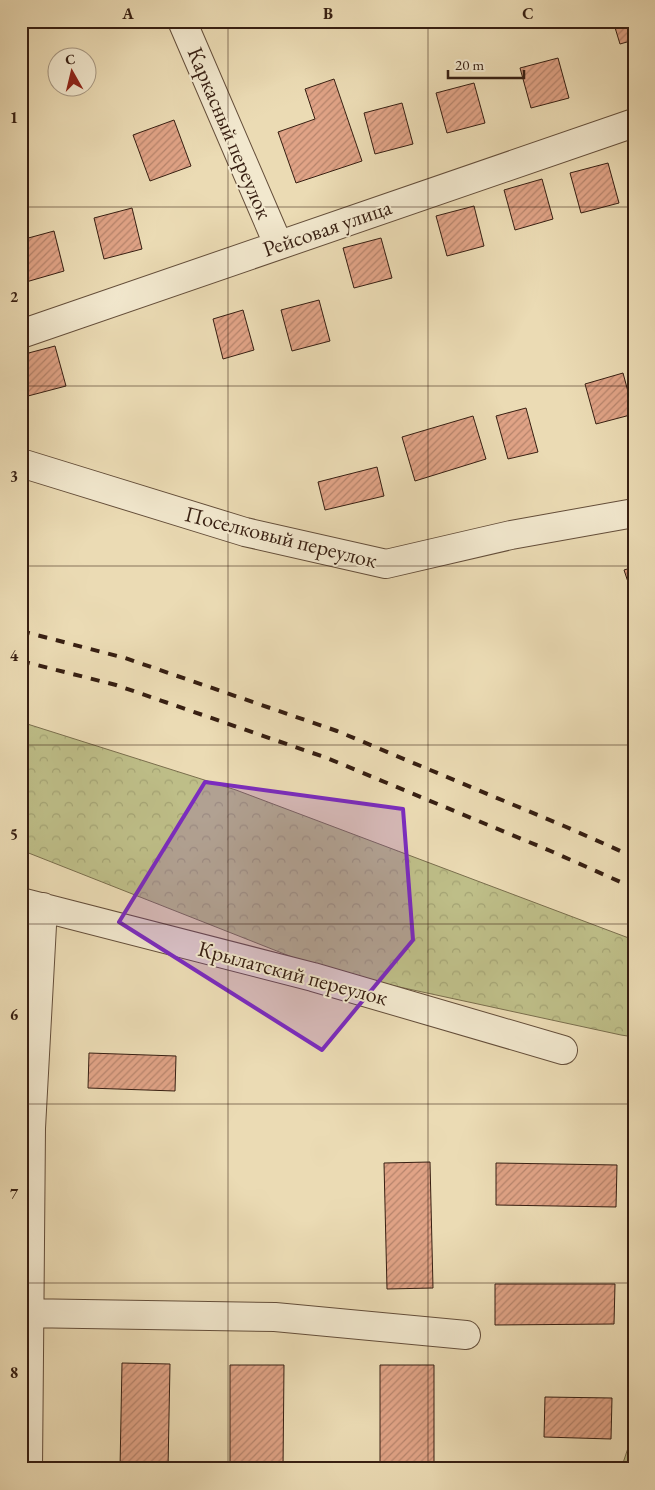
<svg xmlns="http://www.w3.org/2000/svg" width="655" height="1490" font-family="'EB Garamond',serif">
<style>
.forest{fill:url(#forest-crowns);stroke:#7a6e4d}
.building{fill:url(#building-hatch);stroke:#371f12}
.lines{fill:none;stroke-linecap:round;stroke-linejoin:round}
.minor-casing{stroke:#644e3a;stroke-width:30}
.minor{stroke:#f2e8ce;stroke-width:28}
.rail{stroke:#371f12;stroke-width:4;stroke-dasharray:9 9;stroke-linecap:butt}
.marked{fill:#7b2cbf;fill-opacity:0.2;stroke:#7b2cbf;stroke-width:4;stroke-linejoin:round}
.grid{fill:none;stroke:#371f12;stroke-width:1;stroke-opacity:0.55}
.labels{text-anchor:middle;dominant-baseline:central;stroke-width:4;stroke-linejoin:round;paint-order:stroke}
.street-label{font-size:22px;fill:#371f12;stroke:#f2e8ce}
.neatline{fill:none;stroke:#371f12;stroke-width:2}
.grid-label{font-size:16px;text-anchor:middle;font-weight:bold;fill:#371f12}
</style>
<defs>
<pattern id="forest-crowns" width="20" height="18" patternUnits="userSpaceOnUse" patternTransform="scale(1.25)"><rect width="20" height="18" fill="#bebe88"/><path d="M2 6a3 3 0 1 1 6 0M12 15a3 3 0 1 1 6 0" fill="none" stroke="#a4a374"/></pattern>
<pattern id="building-hatch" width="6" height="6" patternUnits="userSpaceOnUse" patternTransform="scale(1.25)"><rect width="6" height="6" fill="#e0a386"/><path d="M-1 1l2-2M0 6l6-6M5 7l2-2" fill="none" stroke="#b6846c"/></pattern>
</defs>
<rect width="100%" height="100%" fill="#ebdbb4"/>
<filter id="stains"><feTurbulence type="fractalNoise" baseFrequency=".004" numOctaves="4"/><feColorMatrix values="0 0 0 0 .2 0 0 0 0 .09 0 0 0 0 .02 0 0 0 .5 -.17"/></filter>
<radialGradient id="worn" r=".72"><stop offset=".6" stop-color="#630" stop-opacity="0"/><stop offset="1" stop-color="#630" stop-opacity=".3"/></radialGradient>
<path class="forest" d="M21 722 236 790 634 940V1037L621 1035 330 972 21 850Z
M634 1430V1469H621Z"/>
<path class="building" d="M613 21H634V40L620 44Z
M558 58 569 98 531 108 520 68Z
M334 79 362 161 296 183 278 132 315 119 305 89Z
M474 83 485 123 447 133 436 93Z
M402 103 413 144 375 154 364 113Z
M174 120 191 166 150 181 133 135Z
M608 163 619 203 581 213 570 173Z
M542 179 553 219 515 230 504 190Z
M474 206 484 246 447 256 436 216Z
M132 208 142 249 104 259 94 218Z
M54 231 64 271 26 282 21 263V240Z
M381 238 392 278 354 288 343 248Z
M319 300 330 341 292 351 281 310Z
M243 310 254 350 223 359 213 319Z
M55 346 66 386 28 396 21 371V355Z
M623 373 634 414 596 424 585 384Z
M526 408 538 452 508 459 496 416Z
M473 416 486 459 415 481 402 437Z
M377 467 384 496 325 510 318 482Z
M634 567V600L624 570Z
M89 1053 176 1056 175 1091 88 1088Z
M430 1162 433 1288 387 1289 384 1163Z
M496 1163 617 1165 616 1207 496 1205Z
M495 1284H615L614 1324 495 1325Z
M122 1363 170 1364 168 1469H120Z
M230 1365H284L283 1469H230Z
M380 1365H434V1469H380Z
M545 1397 612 1398 611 1439 544 1437Z"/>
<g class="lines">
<g class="minor-casing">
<path id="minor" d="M182 21 278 244
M21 334 634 123
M21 463 245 532 386 564 511 535 634 513
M21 902 313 977 563 1050
M21 1313 275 1317 466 1335
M28 1469 31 1128 43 907"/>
</g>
<use href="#minor" class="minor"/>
<path class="rail" d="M21 631 125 658 337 731 564 826 634 857
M21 661 116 685 327 758 553 852 634 888"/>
</g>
<path class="marked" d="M205 782 403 809 413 940 322 1050 119 922Z"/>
<path class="grid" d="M228 21V1469M428 21V1469M21 207H634M21 386H634M21 566H634M21 745H634M21 924H634M21 1104H634M21 1283H634"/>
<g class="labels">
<g class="street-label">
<text transform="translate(230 133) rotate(67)">Каркасный переулок</text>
<text transform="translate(327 228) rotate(-19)">Рейсовая улица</text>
<text transform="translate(281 537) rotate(14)">Поселковый переулок</text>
<text transform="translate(293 973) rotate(15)">Крылатский переулок</text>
</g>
</g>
<rect width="655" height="1490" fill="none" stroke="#ebdbb4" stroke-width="55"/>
<g transform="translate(72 72) rotate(352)"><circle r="24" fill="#f2e8ce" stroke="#a79883"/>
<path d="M0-4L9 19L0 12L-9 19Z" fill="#8f2418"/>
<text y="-8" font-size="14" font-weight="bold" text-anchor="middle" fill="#371f12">С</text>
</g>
<path d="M448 70v8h76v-8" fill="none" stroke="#371f12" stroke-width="2.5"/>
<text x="455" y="70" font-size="15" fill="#371f12" stroke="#f2e8ce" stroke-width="4" paint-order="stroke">20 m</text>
<rect x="28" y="28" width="600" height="1434" class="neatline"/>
<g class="grid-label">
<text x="128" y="19">A</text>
<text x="328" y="19">B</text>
<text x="528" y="19">C</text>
<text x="14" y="123">1</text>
<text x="14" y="302">2</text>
<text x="14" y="482">3</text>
<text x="14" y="661">4</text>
<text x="14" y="840">5</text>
<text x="14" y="1020">6</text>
<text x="14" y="1199">7</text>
<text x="14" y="1378">8</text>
</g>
<rect width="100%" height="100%" filter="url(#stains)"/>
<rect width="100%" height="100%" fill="url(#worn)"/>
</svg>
